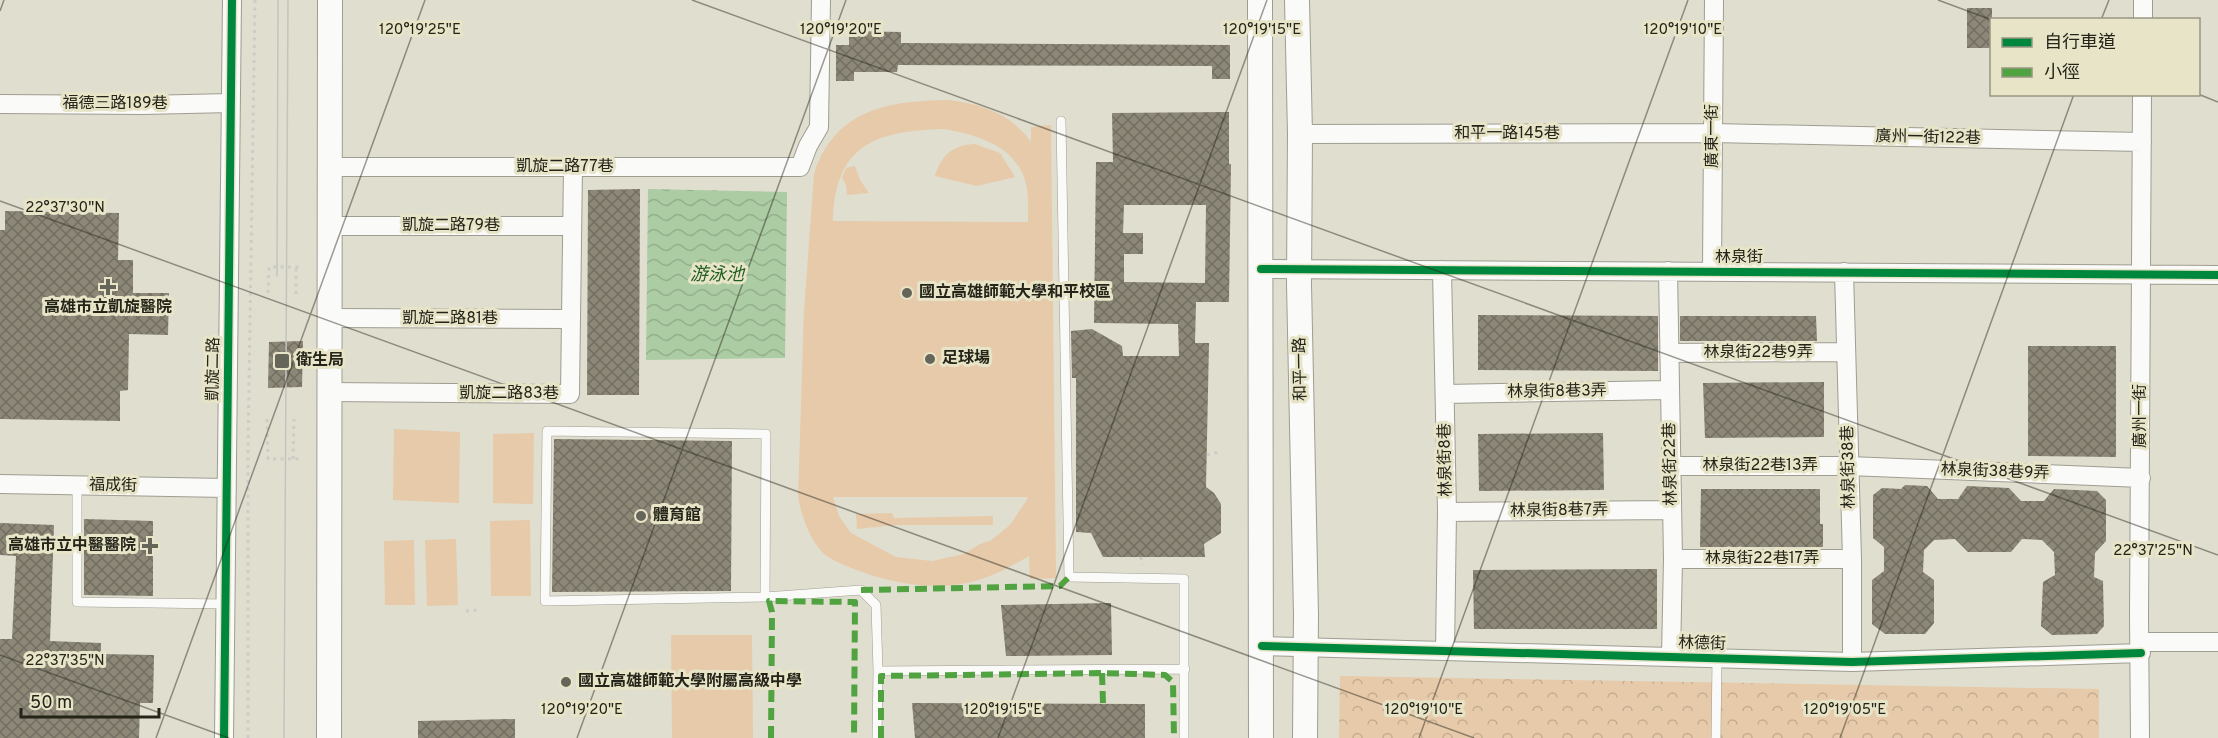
<svg xmlns="http://www.w3.org/2000/svg" width="2218" height="738" font-family="Overpass,'Noto Sans TC',sans-serif">
<style>
.park{fill:url(#park-crowns)}
.pitch{fill:#e6caaa;fill-rule:evenodd}
.water{fill:url(#water-waves)}
.building{fill:url(#building-cross-hatch);fill-rule:evenodd}
.lines{fill:none;stroke-linecap:round;stroke-linejoin:round}
.lane-casing{stroke:#9f9d91;stroke-width:10}
.street-casing{stroke:#9f9d91;stroke-width:20}
.secondary-casing{stroke:#9f9d91;stroke-width:26}
.path{stroke:#ccccc8;stroke-width:3;stroke-dasharray:3 4.5;stroke-linecap:butt}
.lane{stroke:#fafaf8;stroke-width:9}
.street{stroke:#fafaf8;stroke-width:18}
.secondary{stroke:#fafaf8;stroke-width:24}
.tram{stroke:#c4c4bf;stroke-width:1.5}
.quiet{stroke:#50a340;stroke-width:6;stroke-dasharray:12 6;stroke-linecap:butt}
.cycleway-casing{stroke:#e7e4c8;stroke-width:11}
.cycleway{stroke:#00873e;stroke-width:8}
.ticks{fill:none;stroke:#252419;stroke-width:1.5;stroke-opacity:0.45}
.poi-dot{fill:#666559;stroke:#e7e4c8;stroke-width:2}
.labels{text-anchor:middle;dominant-baseline:central;stroke-width:6;stroke-linejoin:round;paint-order:stroke}
.street-label{font-size:16px;fill:#252419;stroke:#e7e4c8}
.poi-label{font-size:16px;font-weight:bold;fill:#252419;stroke:#e7e4c8;text-anchor:start}
.water-label{font-size:18px;font-style:italic;fill:#1e5e1e;stroke:#e7e4c8}
.ticks-label{font-size:15px;text-anchor:middle;fill:#252419;stroke:#e7e4c8;stroke-width:6;stroke-linejoin:round;paint-order:stroke}
</style>
<defs>
<pattern id="park-crowns" width="20" height="18" patternUnits="userSpaceOnUse" patternTransform="scale(1.5)"><rect width="20" height="18" fill="#e6caaa"/><path d="M2 6a3 3 0 1 1 6 0M12 15a3 3 0 1 1 6 0" fill="none" stroke="#c5ad92"/></pattern>
<pattern id="water-waves" width="16" height="10" patternUnits="userSpaceOnUse" patternTransform="scale(1.5)"><rect width="16" height="10" fill="#accca4"/><path d="M0 5q4-4 8 0t8 0" fill="none" stroke="#94af8d"/></pattern>
<pattern id="building-cross-hatch" width="8" height="8" patternUnits="userSpaceOnUse" patternTransform="scale(1.5)"><rect width="8" height="8" fill="#8c8777"/><path d="M0 0l8 8M0 8l8-8" fill="none" stroke="#726e61"/></pattern>
</defs>
<rect width="100%" height="100%" fill="#e0decf"/>
<path class="park" d="M1340 676 2099 689V738H1339Z"/>
<path class="pitch" d="M949 100C982 104 1011 114 1031 142V127L1051 125 1056 578 1030 579 1029 556C1012 566 994 576 975 581 934 592 888 583 849 567 840 563 828 559 821 551 808 535 802 517 798 497L804 311 814 174C835 109 888 101 949 100ZM943 129C975 134 1014 145 1025 180 1029 193 1028 209 1028 222L833 221C835 145 875 131 943 129ZM833 497H1027L1028 498 1010 525 990 541 980 544 964 554 932 561 896 557 851 533 839 516Z
M975 144 1000 153 1015 177 977 186 935 176C941 155 953 145 975 144Z
M855 166 860 180 869 193 847 195 846 185 842 178 846 168Z
M394 429 460 432 459 503 393 500Z
M534 433 533 504 493 503V434Z
M892 513 894 518 993 516V525H895L857 529 856 514Z
M530 520 531 596H491L490 521Z
M456 539 458 605 427 606 425 540Z
M414 540 415 605H385L384 541Z
M671 635H752L753 738H672Z"/>
<path class="water" d="M648 189 787 192 785 358 646 360Z"/>
<path class="building" d="M1967 8H1992V48H1967Z
M849 31 901 32V43L1230 45V79H1212V66L898 65 897 72H854V81H836V45H849Z
M1229 112V164H1231L1229 302H1196L1195 343H1209L1206 487 1214 493 1221 504V533L1204 544 1205 557H1103L1091 533 1076 532V378H1072L1071 331 1092 329 1122 346 1123 356H1179L1178 324 1094 323 1096 162H1113L1112 113ZM1124 205H1206L1205 283 1124 282V254H1143V233H1123Z
M640 189 639 395H587L588 190Z
M5 211 119 213 118 260H133V293H169L168 335 129 334 128 390 120 391V421L0 419V230H5Z
M1478 315 1658 316V371L1478 370Z
M1680 316H1816L1817 341H1680Z
M303 341 302 387 268 388 269 342Z
M2028 346H2116V457L2028 456Z
M1824 382V437L1705 438 1703 383Z
M1603 433 1604 490 1479 491 1478 434Z
M554 439 732 441 731 591 552 592Z
M1905 485 1927 486 1938 499H1958L1967 486 2009 488 2021 501H2044L2054 489 2097 491 2106 500V541L2095 553 2094 577 2103 581 2104 626 2097 634 2052 635 2041 626 2043 582 2055 575 2054 552 2042 540 2022 539 2011 552H1968L1955 539 1934 540 1924 550 1923 572 1934 580V623L1925 634H1885L1872 624V580L1884 571V547L1873 538V495L1882 488 1901 489Z
M1701 489H1820V524H1823V547H1700Z
M84 519 153 521V596L84 595Z
M0 523 54 525 50 641 101 643V654L154 655 153 703H140L139 738H0V639H12L16 556 0 555Z
M1657 569V629H1474L1473 570Z
M1111 603 1112 655 1006 656 1001 605Z
M912 703 1145 704V738H915Z
M515 719V738H418V721Z"/>
<g class="lines">
<g class="lane-casing">
<path id="lane" d="M1061 121 1069 577 1184 579V738
M77 485V602L226 604
M765 597 766 434 547 431 545 601 765 597 861 590 876 605 878 671
M877 738 878 671 1185 669
M1716 738 1717 658"/>
</g>
<g class="street-casing">
<path id="street" d="M2143 20V0
M0 104 143 105 231 103
M1300 134 1713 133 2142 142
M330 167H800L808 146 819 127 821 0
M329 226H572
M1261 269 2218 275
M1442 270 1447 512 1445 651
M1668 271 1673 559 1671 657
M1712 272 1714 0
M1844 272 1852 559V662
M329 318 571 319
M1669 353 1846 352
M329 392 570 394 573 167
M1445 394 1669 390
M1671 466H1849L2141 478
M0 484 227 488
M1447 512 1672 510
M1673 559H1852
M2141 642H2218
M1262 646 1852 662 2141 653
M224 738 232 0
M2140 738 2139 616 2142 94"/>
</g>
<g class="secondary-casing">
<path id="secondary" d="M1260 0 1261 738
M1297 0 1300 134 1299 284 1306 615 1305 738
M329 738 330 0"/>
</g>
<path class="path" d="M268 293 269 267H301
M296 294V267
M267 419 268 459H300
M1207 455 1220 452
M293 459 294 419
M1141 557 1142 565
M466 611 478 610
M248 738V451L255 0"/>
<use href="#lane" class="lane"/>
<use href="#street" class="street"/>
<use href="#secondary" class="secondary"/>
<path class="tram" d="M277 276 278 0
M284 738 288 0"/>
<path class="quiet" d="M861 590 1060 586 1069 577
M1102 673 1103 703
M771 738 772 612 769 601 855 602 854 738
M881 738V676L1102 673 1165 675 1173 682 1174 738"/>
<g class="cycleway-casing">
<path id="cycleway" d="M1261 269 2218 275
M1262 646 1852 662 2141 653
M224 738 232 0"/>
</g>
<use href="#cycleway" class="cycleway"/>
</g>
<path class="ticks" d="M692 0 2218 555M1938 0 1992 20M0 11 4 0M2101 20 2109 0M2198 94 2218 102M0 201 1474 738M0 655 229 738M156 738 425 0M577 738 846 0M998 738 1267 0M1419 738 1688 0M1840 738 2074 94"/>
<g class="poi-dot">
<path d="M105 278h6v6h6v6h-6v6h-6v-6h-6v-6h6z"/>
<circle cx="907" cy="293" r="6"/>
<circle cx="930" cy="359" r="6"/>
<rect x="274" y="353" width="16" height="16" rx="3"/>
<circle cx="641" cy="516" r="6"/>
<path d="M147 537h6v6h6v6h-6v6h-6v-6h-6v-6h6z"/>
<circle cx="566" cy="682" r="6"/>
</g>
<g class="labels">
<g class="street-label">
<text x="115" y="104">福德三路189巷</text>
<text x="1507" y="134">和平一路145巷</text>
<text transform="translate(1713 136) rotate(-90)">廣東一街</text>
<text transform="translate(1928 138) rotate(1)">廣州一街122巷</text>
<text x="565" y="167">凱旋二路77巷</text>
<text x="451" y="226">凱旋二路79巷</text>
<text x="1739" y="258">林泉街</text>
<text x="450" y="319">凱旋二路81巷</text>
<text x="1758" y="353">林泉街22巷9弄</text>
<text transform="translate(214 369) rotate(-89)">凱旋二路</text>
<text transform="translate(1301 369) rotate(-91)">和平一路</text>
<text transform="translate(1557 392) rotate(-1)">林泉街8巷3弄</text>
<text x="509" y="394">凱旋二路83巷</text>
<text transform="translate(2141 416) rotate(-90)">廣州一街</text>
<text transform="translate(1446 460) rotate(-91)">林泉街8巷</text>
<text transform="translate(1671 464) rotate(-91)">林泉街22巷</text>
<text x="1760" y="466">林泉街22巷13弄</text>
<text transform="translate(1849 467) rotate(-91)">林泉街38巷</text>
<text transform="translate(1995 472) rotate(2)">林泉街38巷9弄</text>
<text transform="translate(113 486) rotate(1)">福成街</text>
<text transform="translate(1559 511) rotate(-1)">林泉街8巷7弄</text>
<text x="1762" y="559">林泉街22巷17弄</text>
<text transform="translate(1702 644) rotate(2)">林德街</text>
</g>
<g class="poi-label">
<text x="919" y="293">國立高雄師範大學和平校區</text>
<text x="108" y="308" text-anchor="middle">高雄市立凱旋醫院</text>
<text x="942" y="359">足球場</text>
<text x="296" y="361">衛生局</text>
<text x="653" y="516">體育館</text>
<text x="136" y="546" text-anchor="end">高雄市立中醫醫院</text>
<text x="578" y="682">國立高雄師範大學附屬高級中學</text>
</g>
<g class="water-label">
<text x="717" y="275">游泳池</text>
</g>
</g>
<g class="ticks-label">
<text x="420" y="34">120°19'25"E</text>
<text x="841" y="34">120°19'20"E</text>
<text x="1262" y="34">120°19'15"E</text>
<text x="1683" y="34">120°19'10"E</text>
<text x="65" y="212">22°37'30"N</text>
<text x="2153" y="555">22°37'25"N</text>
<text x="65" y="665">22°37'35"N</text>
<text x="582" y="714">120°19'20"E</text>
<text x="1003" y="714">120°19'15"E</text>
<text x="1424" y="714">120°19'10"E</text>
<text x="1845" y="714">120°19'05"E</text>
</g>
<rect x="1990" y="18" width="210" height="78" fill="#e7e4c8" stroke="#999782" stroke-width="1.5"/>
<rect x="2002" y="38" width="30" height="9" fill="#00873e" stroke="#999782" stroke-width="1.5"/>
<text x="2044" y="48" font-size="18" fill="#252419">自行車道</text>
<rect x="2002" y="68" width="30" height="9" fill="#50a340" stroke="#999782" stroke-width="1.5"/>
<text x="2044" y="78" font-size="18" fill="#252419">小徑</text>
<path d="M21 708v9h138v-9" fill="none" stroke="#252419" stroke-width="3"/>
<text x="30" y="708" font-size="18" fill="#252419" stroke="#e7e4c8" stroke-width="4.5" paint-order="stroke">50 m</text>
</svg>
